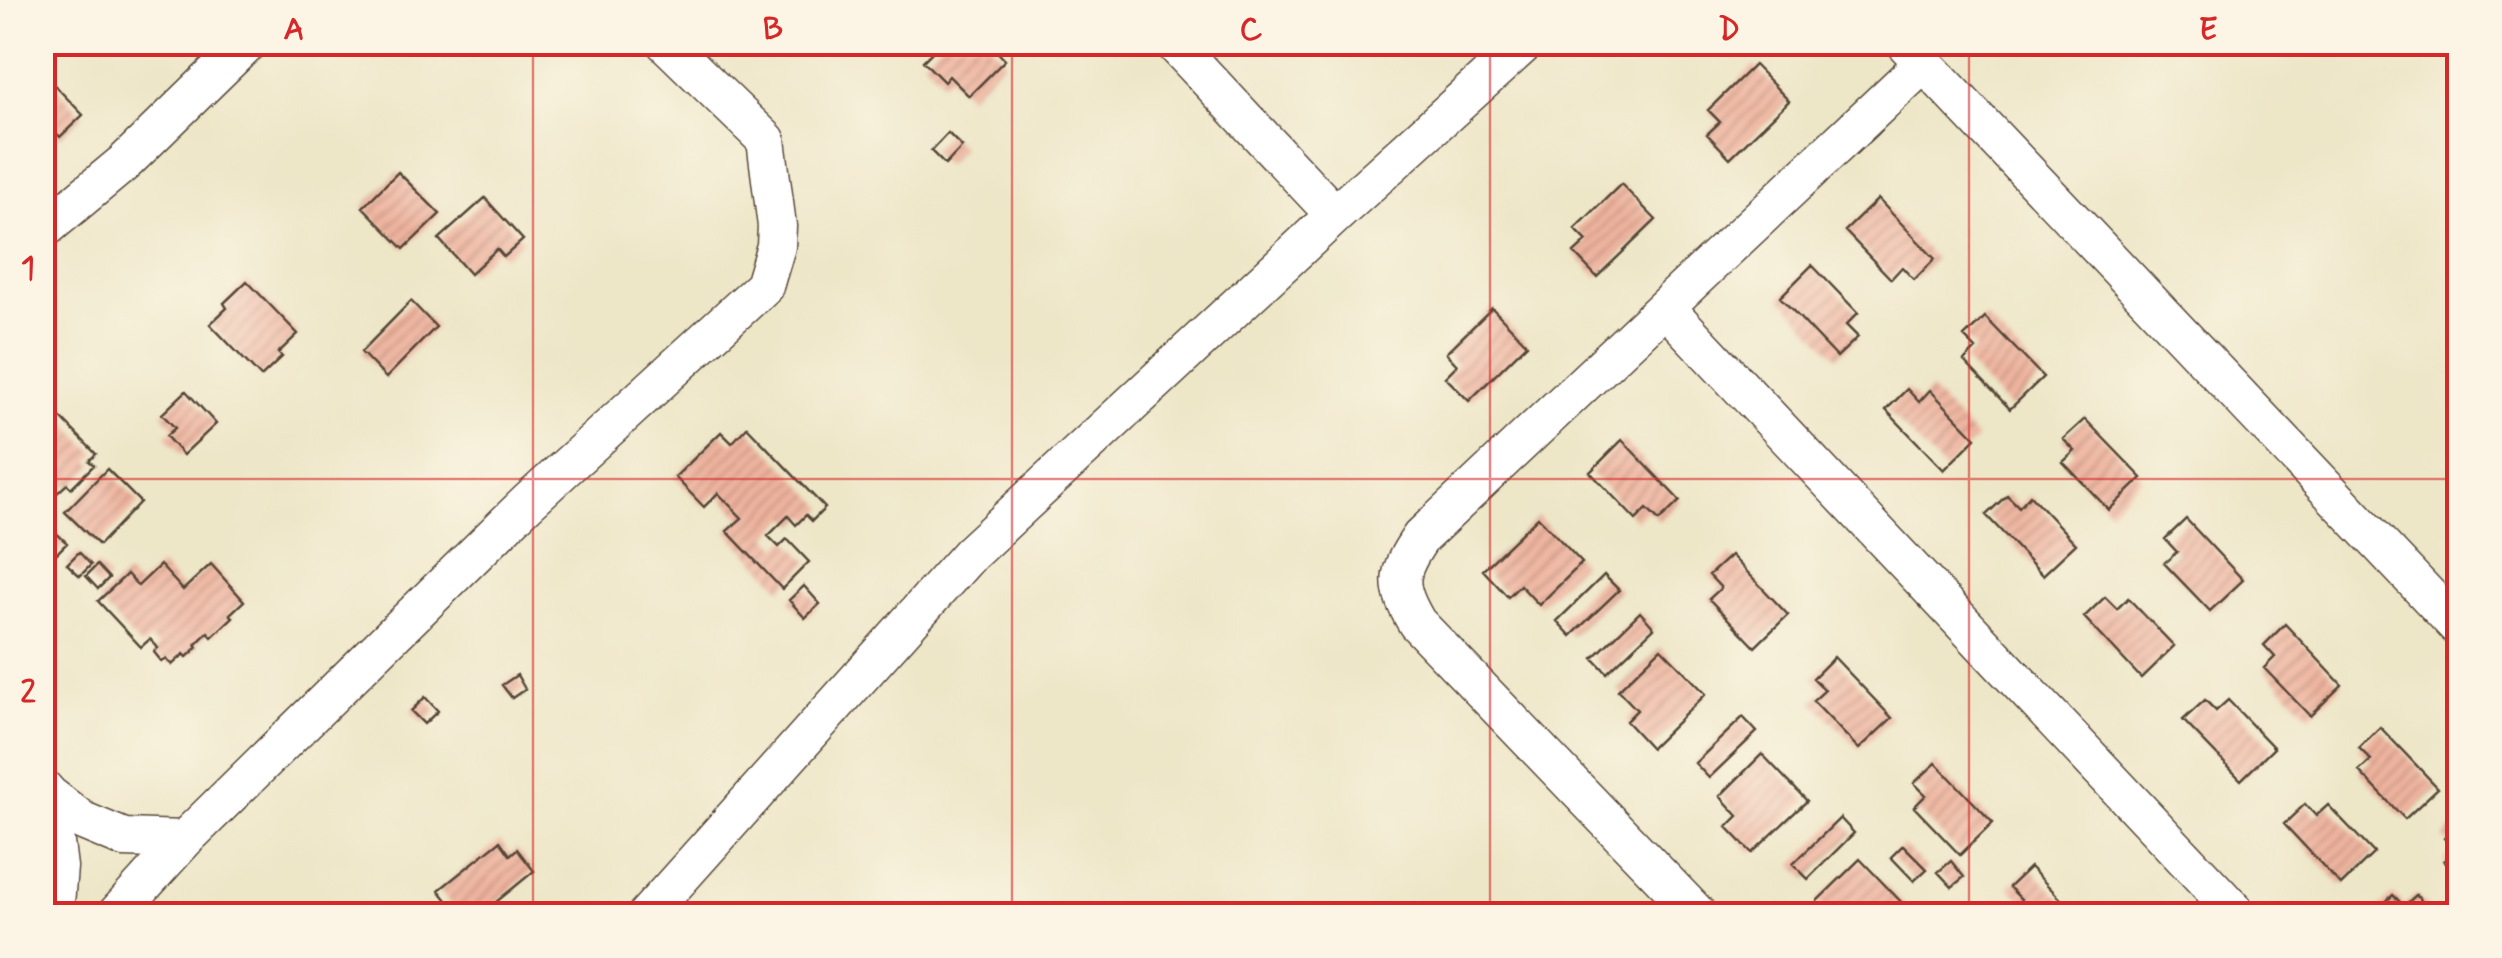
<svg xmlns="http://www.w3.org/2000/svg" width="2502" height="958" font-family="Mynerve,sans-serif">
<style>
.building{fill:url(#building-hatch)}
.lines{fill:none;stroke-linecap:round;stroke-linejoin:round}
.minor-casing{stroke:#564637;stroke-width:41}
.minor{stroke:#fff;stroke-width:38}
.grid{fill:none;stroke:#d62828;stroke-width:2.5;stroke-opacity:0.55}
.neatline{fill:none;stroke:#d62828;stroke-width:4}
.grid-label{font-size:32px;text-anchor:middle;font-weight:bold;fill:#d62828}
</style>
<defs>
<pattern id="building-hatch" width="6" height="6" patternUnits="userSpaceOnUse" patternTransform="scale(2.5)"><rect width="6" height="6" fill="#efb49f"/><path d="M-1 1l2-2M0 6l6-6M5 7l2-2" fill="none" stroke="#c39381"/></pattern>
</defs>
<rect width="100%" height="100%" fill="#fcf5e5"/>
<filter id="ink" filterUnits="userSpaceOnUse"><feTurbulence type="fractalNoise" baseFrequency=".01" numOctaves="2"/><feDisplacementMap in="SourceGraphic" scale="20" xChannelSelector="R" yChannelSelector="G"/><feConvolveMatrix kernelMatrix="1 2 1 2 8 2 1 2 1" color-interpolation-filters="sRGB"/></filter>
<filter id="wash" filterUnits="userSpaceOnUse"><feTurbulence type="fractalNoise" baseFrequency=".0048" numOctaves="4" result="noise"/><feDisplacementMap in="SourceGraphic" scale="40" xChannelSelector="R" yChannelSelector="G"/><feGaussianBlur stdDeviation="2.25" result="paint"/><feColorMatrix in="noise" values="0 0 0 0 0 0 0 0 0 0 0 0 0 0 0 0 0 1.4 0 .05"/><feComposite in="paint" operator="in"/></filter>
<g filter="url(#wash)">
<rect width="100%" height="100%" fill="#ede6c7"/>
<g id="blocks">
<path class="building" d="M942 42H988L1005 60 969 96 949 76 944 82 923 61Z
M1754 65 1789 101 1730 158 1707 134 1720 122 1708 110Z
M42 72 83 115 60 137 50 126 42 133Z
M948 133 962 147 945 165 931 151Z
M398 172 440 214 404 249 363 207Z
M1621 184 1656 220 1597 277 1574 253 1587 241 1575 229Z
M485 198 523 240 504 257 497 249 470 274 439 239Z
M1878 199 1935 259 1914 280 1902 267 1891 279 1845 231Z
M1812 265 1858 313 1846 325 1858 337 1837 357 1780 297Z
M247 281 298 334 278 353 282 357 261 377 210 324 227 308 224 303Z
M411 301 436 327 386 378 361 352Z
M1492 308 1527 344 1469 401 1445 377 1457 365 1446 353Z
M1985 317 2043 377 2010 409 1964 361 1976 349 1964 337Z
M1907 389 1919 402 1930 390 1976 438 1944 470 1886 410Z
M186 391 216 424 183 455 166 436 175 428 162 414Z
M60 417 96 454 89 461 94 465 71 488 67 484 42 507V435Z
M2085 419 2142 478 2109 510 2063 462 2075 451 2063 439Z
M747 427 825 508 812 521 806 515 796 525 788 516 768 536 779 547 787 539 809 562 782 589 727 531 742 518 718 493 704 507 675 477 721 432 732 443Z
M1622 440 1680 501 1659 521 1647 509 1636 520 1590 472Z
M107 469 140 502 99 545 65 512Z
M2007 495 2019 507 2030 495 2076 544 2043 575 1986 515Z
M1538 517 1582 563 1539 605 1520 585 1508 597 1483 570Z
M2186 519 2243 580 2210 611 2164 563 2177 552 2165 539Z
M54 531 67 543 55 555 42 542Z
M79 552 91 565 80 576 67 564Z
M1731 555 1788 615 1755 647 1709 599 1721 588 1709 575Z
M211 564 244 601 230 614 233 617 212 637 208 632 196 644 198 647 187 657 184 654 172 665 166 659 162 662 154 652 158 648 150 639 141 647 98 601 127 574 138 586 160 565 183 590Z
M97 565 109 578 98 589 86 576Z
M1604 575 1619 590 1571 636 1557 621Z
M804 586 820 604 805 618 789 600Z
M2105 597 2117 609 2128 598 2174 646 2141 678 2084 617Z
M1640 612 1654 628 1607 673 1593 658Z
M2285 624 2342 685 2310 716 2264 668 2275 657 2264 645Z
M1661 648 1706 694 1651 748 1626 721 1637 710 1618 690Z
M1834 657 1892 718 1859 749 1813 701 1825 690 1813 678Z
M517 675 525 689 512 698 502 685Z
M425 697 438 711 424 724 411 711Z
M2205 700 2216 711 2228 700 2274 748 2241 780 2183 720Z
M1743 717 1757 732 1709 778 1695 763Z
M2380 727 2438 788 2405 819 2359 771 2371 760 2359 748Z
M1762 754 1807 801 1752 853 1727 827 1738 816 1720 796Z
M1936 763 1993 823 1960 855 1914 807 1926 795 1914 783Z
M2305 804 2316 816 2328 805 2374 853 2341 885 2284 824Z
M1840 818 1854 833 1808 879 1793 864Z
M2460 823V878L2444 861 2456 851 2444 838Z
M500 841 510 855 517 849 534 871 479 916H448L444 910 450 904 439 890Z
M1903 845 1927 869 1914 881 1891 857Z
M1860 859 1905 906 1894 916H1831L1817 901Z
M1951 861 1964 877 1952 887 1938 872Z
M2030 867 2077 916H2014L2009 911 2021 899 2009 887Z
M2393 895 2404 906 2416 895 2435 916H2370Z"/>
</g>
</g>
<g filter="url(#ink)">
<use href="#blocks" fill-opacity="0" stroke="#564637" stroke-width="2.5"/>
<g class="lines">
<g class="minor-casing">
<path id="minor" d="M1173 42 1335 215
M1904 42 2460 629
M42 231 125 162 248 42
M1665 307 2239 916
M42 787 49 795 58 867 54 916
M49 795 83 821 124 838 184 840
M115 916 184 840 527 503 764 286 776 246 777 226 766 140 665 42
M646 916 970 554 1335 215 1526 42
M1699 916 1417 623C1395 586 1396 573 1421 537L1924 63"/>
</g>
<use href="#minor" class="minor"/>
</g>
</g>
<path class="grid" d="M533 42V916M1012 42V916M1490 42V916M1969 42V916M42 479H2460"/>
<rect width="2502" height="958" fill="none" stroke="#fcf5e5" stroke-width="110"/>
<rect x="55" y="55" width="2392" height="848" class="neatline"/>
<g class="grid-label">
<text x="294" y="39">A</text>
<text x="773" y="39">B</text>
<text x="1251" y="39">C</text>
<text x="1729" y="39">D</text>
<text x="2208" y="39">E</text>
<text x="28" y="278">1</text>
<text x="28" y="702">2</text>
</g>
</svg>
